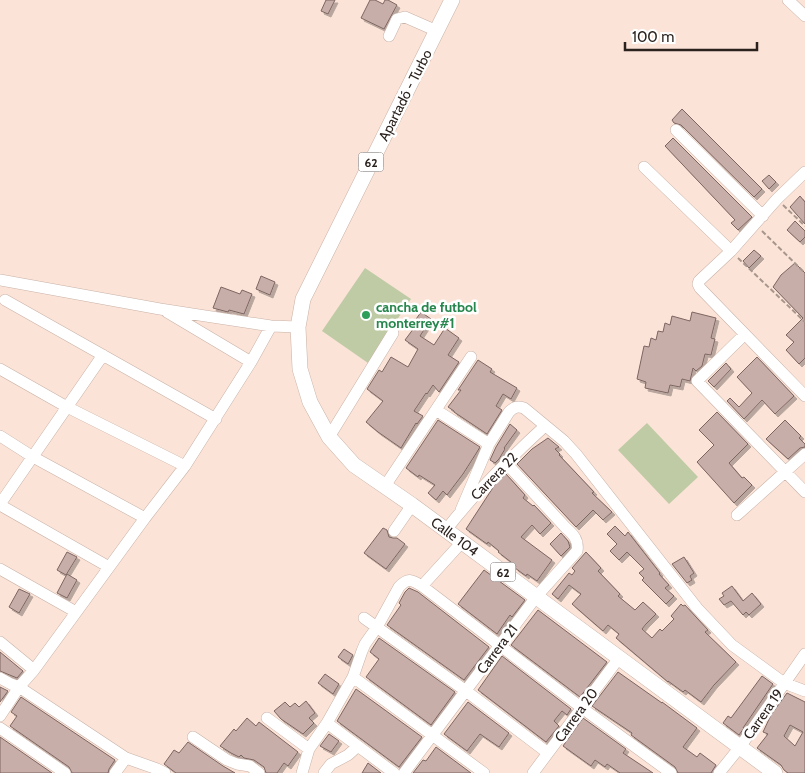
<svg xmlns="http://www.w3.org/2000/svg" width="805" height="773" font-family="Cabin,sans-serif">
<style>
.grass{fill:#bfcba5}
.building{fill:#c8aea9;stroke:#7d6561;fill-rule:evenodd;filter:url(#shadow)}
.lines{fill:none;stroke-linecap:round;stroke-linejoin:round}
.minor-casing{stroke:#c9b2a7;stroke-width:12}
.major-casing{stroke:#c9b2a7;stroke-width:16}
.path{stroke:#a8968d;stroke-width:2;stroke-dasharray:5 2.5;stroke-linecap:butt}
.minor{stroke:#fff;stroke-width:11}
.major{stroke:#fff;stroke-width:15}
.leisure-dot{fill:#2e9e5b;stroke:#fff;stroke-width:2}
.labels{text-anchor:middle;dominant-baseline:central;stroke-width:5;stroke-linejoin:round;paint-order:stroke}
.shield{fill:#fff;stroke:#6b6462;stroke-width:1}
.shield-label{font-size:12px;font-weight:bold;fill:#2b221e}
.street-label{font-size:14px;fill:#2b221e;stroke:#fff}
.leisure-label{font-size:14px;font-weight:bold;fill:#27864d;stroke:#fff;text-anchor:start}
</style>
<defs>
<filter id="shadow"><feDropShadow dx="3" dy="3" stdDeviation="0" flood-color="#0004"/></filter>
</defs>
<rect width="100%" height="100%" fill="#fbe3d7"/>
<path class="grass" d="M365 268 411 299 368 363 322 331Z
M647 423 698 477 669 504 618 450Z"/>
<path class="building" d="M326 0H335L328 14 321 11Z
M370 0H375L383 4 385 0H388L397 5 384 29 361 18Z
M682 109 762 189 754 197 681 125 674 123 672 120Z
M673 138 752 217 738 230 731 223 735 220 665 146Z
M769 175 776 182 769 189 762 181Z
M800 196 805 202V224L790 207Z
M795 221 805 231V237L800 242 787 230Z
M754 250 761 256 749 268 743 261Z
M795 263 805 273V358L799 364 786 350 794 342 786 335 803 318 773 287 781 275Z
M261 276 275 282 270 295 256 289Z
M221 287 240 294 242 290 252 294 244 314 229 310 228 312 213 308Z
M421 312 431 319 420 336 434 345 445 328 459 338 448 355 459 362 439 392 433 385 427 394 426 393 414 411 423 416 417 424 416 423 401 448 378 432 366 422 383 401 367 389 379 370 382 372 391 357 408 367 418 349 405 340 417 324 414 322Z
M692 312 716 318 711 338 715 339 711 355 705 354 702 366 696 371 693 368 690 381 682 379 680 387 670 385 668 393 645 388 646 382 637 379 644 346 649 347 651 338 656 340 658 331 663 332 665 323 670 325 672 316 690 321Z
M757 357 794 396 775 414 762 400 744 419 727 401 730 398 739 407 752 393 737 377Z
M478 360 492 369 490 372 517 388 511 399 503 394 496 406 502 410 487 434 454 412V411L448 407 461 390H458Z
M726 363 731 369 714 387 708 381Z
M717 412 748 444 729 463 742 478 744 477 752 485 734 503 697 462 714 445 699 430Z
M438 420 480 447 477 452 463 474 447 495 443 491 436 500 428 493 435 485 419 475 418 477 406 468Z
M785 420 801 436 799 438 805 444V447L800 448 788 459 766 439Z
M510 424 517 430 504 448 505 449 499 459 495 463 490 460 496 447Z
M548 438 559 447 555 449 560 454 559 455 594 492 592 493 612 512 603 520 593 510 576 527 517 464 532 449Z
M506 474 525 495 523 498 533 506 534 505 551 523 540 534 532 525 521 537 552 560 537 581 527 574 526 576 515 568 516 566 498 552 499 551 488 542 487 544 466 529 494 486Z
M615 526 625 536 628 532 660 573 659 574 669 585 665 588 674 596 666 604 642 580 644 578 639 573 644 569 627 552 619 560 610 551 617 544 607 534Z
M383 528 387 530 389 537 393 538H397L405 544 386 569 364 553Z
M561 533 568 541 570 547 561 556 550 544Z
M67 552 77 557 66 575 57 570Z
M586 552 601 568 598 571 620 594 618 596 635 610 643 602 656 614 646 624 642 629 652 638 660 629 662 631 674 619 671 616 681 604 683 606 685 605 708 630 705 632 736 662 714 685 701 702 685 690 683 692 668 681V682L616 638 619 634 608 625 603 631 588 618 572 604 581 594 569 585 558 599 552 594 569 573 572 575 575 571 572 568Z
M684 557 694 573 690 576 692 580 687 583 672 564Z
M484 570 525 600 512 617 510 615 497 634 458 604Z
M67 574 77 580 67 598 57 593Z
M732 586 743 601 752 593 761 604 749 615 746 612 743 615 731 601 724 605 719 599 724 596 722 593Z
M409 588 418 592 489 647 464 680 387 625 401 605 399 603 405 592Z
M19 589 30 594 19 613 9 607Z
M538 610 607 662 580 697 511 645Z
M379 638 455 692 431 725 366 677 379 659 370 652Z
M344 649 353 655 348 664 338 657Z
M0 652 23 671 17 678 0 671Z
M502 656 571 709 567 715 562 711 554 721 559 726 546 742 478 690Z
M618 672 662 703V702L697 728 683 747 697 757 700 753 716 765 711 773H678L675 767 631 735 632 733 592 706Z
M325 674 339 684 333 694 318 683Z
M762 676 773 684 743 728H744L739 735 723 723 728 716 731 718Z
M0 687 8 691 0 702Z
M356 689 422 737 399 767 337 721Z
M787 693 805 702V773H788L784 770 781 765 757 748 768 734 763 732 771 715ZM790 725 803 732 795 746 784 736Z
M21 697 115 760 109 769 108 773H72L69 767 10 726 17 716 11 712Z
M306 701 315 713 309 718 314 723 303 734 281 719 274 711 285 702 290 707 295 703 299 707Z
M468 702 509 733 499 747 480 734 467 751 444 734Z
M247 718 256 726 259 722 298 752 288 766 284 763 277 773H266L264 767 254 760 244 758 241 755 239 757 231 753 220 746 234 729 236 731Z
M583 718 626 749 623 753 653 773H620L607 764 605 767 595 760 591 766 563 746Z
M329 734 339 741 331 752 320 746Z
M0 737 52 773H0Z
M188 742 223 766 235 773H176L164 764 174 750 179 753Z
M436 747 471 773H413L423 760 426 761Z
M368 763 381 773H362Z"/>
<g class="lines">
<g class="minor-casing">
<path id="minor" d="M788 0 805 16
M389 36 397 19 405 17 437 31
M676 130 763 216
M644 167 731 251
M805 172 777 199 731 251 699 281 698 284 700 288 805 396
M0 280 160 309 271 326 298 327
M5 300 216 419
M167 312 251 362
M744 335 697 381 805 492
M0 369 67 407 185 466
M436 410 489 444
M0 436 33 457 145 518
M329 437 393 333
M385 486 471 357
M0 504 103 355
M0 505 109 567
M461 510 489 444 509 412C514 407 517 406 524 408L564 441 576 454 697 608 732 645 784 683 805 691
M737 515 805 454
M446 530C475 492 510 458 545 426
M394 531 412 505
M0 569 76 612
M422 586 462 542
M364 618 466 691 548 753
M0 642 34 670
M353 677 484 773
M0 678 11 684 19 687 126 758 157 769 165 773
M0 716 19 687 34 670 145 518 185 466 251 362 271 326
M267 718 309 749
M327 723 394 773
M0 728 65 773
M193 737 227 760 237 764 250 766 259 773
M115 773 126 758
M302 773 309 749 327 723 353 677 362 651 365 644 377 627 399 587C408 577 412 580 422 586L582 708 671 773
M324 773 331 764 348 755 358 746
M404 773 536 597 577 551C579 540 573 534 566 528L506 463
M533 773 619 658
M719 773 740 747 805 654"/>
</g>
<g class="major-casing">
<g id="major">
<path id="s1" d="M452 0 303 299 298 327 300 369 310 402 329 437 354 465 412 505 775 773"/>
</g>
</g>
<path class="path" d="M783 205 805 226
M762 231 805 273
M738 258 805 322"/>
<use href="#minor" class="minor"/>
<use href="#major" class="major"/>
</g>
<circle class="leisure-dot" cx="366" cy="315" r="5"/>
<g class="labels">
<g class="shield">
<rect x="358.5" y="152.5" width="25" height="19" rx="4"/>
<rect x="490.5" y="562.5" width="25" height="19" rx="4"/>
</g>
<g class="shield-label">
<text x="371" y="162">62</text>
<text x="503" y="572">62</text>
</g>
<g class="street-label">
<text transform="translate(405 95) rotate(-63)">Apartadó - Turbo</text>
<text transform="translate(494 476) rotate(-46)">Carrera 22</text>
<text stroke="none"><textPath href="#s1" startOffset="640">Calle 104</textPath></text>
<text transform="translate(497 649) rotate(-53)">Carrera 21</text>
<text transform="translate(763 714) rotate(-55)">Carrera 19</text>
<text transform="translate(576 715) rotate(-54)">Carrera 20</text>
</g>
<g class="leisure-label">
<text x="376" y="307">cancha de futbol<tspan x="376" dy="16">monterrey#1</tspan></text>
</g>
</g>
<path d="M625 42v8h132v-8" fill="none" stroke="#2b221e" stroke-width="2.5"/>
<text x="632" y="42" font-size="15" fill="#2b221e" stroke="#ffffff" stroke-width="4" paint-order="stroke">100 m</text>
</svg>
